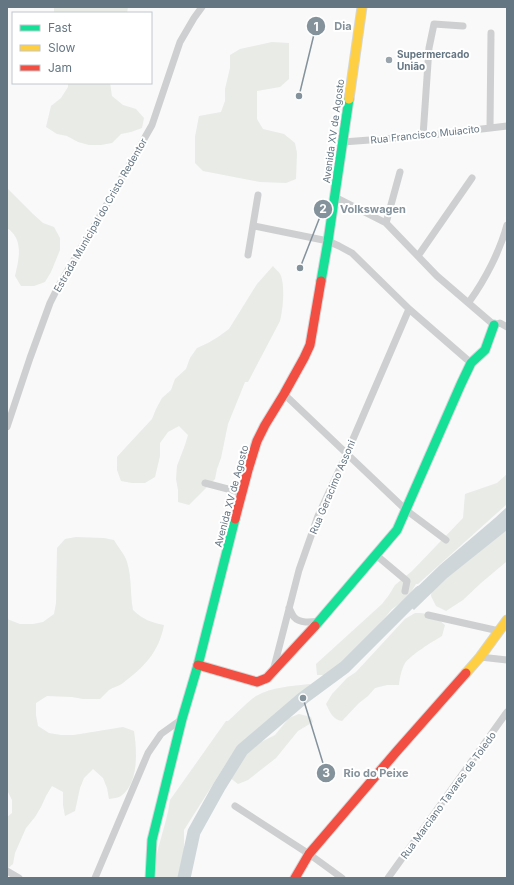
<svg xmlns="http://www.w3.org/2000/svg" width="514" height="885" font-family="Inter,sans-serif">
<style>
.green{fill:#e8ebe6}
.water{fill:#ced6d9}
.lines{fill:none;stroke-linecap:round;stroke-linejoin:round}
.river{stroke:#ced6d9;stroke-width:13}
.fast-casing{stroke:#d5d6d7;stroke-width:11}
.slow-casing{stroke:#d5d6d7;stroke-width:11}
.jam-casing{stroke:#d5d6d7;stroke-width:11}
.street{stroke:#cecfd0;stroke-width:7}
.fast{stroke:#16e098;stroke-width:9}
.slow{stroke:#ffcf43;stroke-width:9}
.jam{stroke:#f24e42;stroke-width:9}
.poi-dot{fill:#99a4ac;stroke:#fff;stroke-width:1.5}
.labels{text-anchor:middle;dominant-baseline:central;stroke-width:4;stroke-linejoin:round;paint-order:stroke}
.poi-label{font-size:10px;font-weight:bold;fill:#657683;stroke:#fff;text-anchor:start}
.street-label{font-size:10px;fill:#657683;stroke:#fff}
.leader{fill:none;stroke:#84929c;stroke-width:1.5}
.callout-dot{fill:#84929c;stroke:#fff;stroke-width:1.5}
.mark-label{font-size:12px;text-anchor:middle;font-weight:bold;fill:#fff}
.callout-label{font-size:11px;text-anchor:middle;font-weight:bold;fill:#84929c;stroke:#fff;stroke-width:4;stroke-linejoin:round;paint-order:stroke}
</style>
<rect width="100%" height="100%" fill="#f9f9f9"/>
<path class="green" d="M54 7H128L127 13H54Z
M272 42 289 43V79L280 87 257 91V119L263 129 284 134 295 143 297 153 296 179 286 183 260 182 203 171 195 163V137L199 116 221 112 225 101V89L230 68V55L240 49Z
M68 83H110L112 96 123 105 136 109 144 118 142 128 131 132 121 134 112 143 101 145H89L78 142 67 136 57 134 46 127 51 106 61 98 68 87Z
M7 188 33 214 43 223 54 227 60 238V250L51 272 45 282 34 286H21L15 276C19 259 24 239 7 228Z
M273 266C275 269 280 272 281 276 285 287 283 309 280 321L248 382H245L228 424 221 458 217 469 215 479 189 505 178 502V490L176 479 177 466 185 445 188 435 179 426 168 432 160 443V456L155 477 145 483H132L121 481 117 470V457L126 447 152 419 156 409 162 398 171 390 175 379 186 369 190 358 197 348 208 343 218 337 229 329 257 284Z
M507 474V504L418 584H416L410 594 402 602 392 609 356 653H355C349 662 342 672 331 675 327 676 321 675 317 675L316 664 382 604 389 595 395 585 412 571 463 518 465 494 497 483Z
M507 527 506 562 481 583 463 600 446 611 436 606 431 596 432 585Z
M76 537 104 538 114 540C118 547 125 555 127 562 132 578 130 594 133 610 144 620 150 622 164 625 159 652 144 667 123 683 119 686 114 687 109 690 106 693 103 696 100 699H83L72 697 47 696 36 703V715L38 726 49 733 61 735H74L123 727 134 731C137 751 139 783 121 796 118 798 113 798 109 799L107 788 103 778 93 769 84 778 80 788 75 811 65 816 63 805V792L52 786 46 796 41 807 35 817 26 828 15 853 13 864 7 869V817L12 813V800L7 790V619L20 624H33L43 622 54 614 56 603 57 548 65 539Z
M415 613C430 613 434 615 445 625L442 636C432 642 412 654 405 663 401 670 400 678 399 685H387L375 688 368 696 359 703 342 721C333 720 330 712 326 704L332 694 347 678 356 672 405 619Z
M310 684V695L293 709 273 723 263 728 236 749 229 759 184 830V878H154C154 851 167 826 170 800L226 721H228C237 713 246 703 256 696 272 687 292 686 310 684Z
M299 714 311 717 313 722 298 731 276 758 248 780 238 784 229 777 230 766 237 757 245 750 275 735 289 718Z"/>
<path class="water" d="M507 507V530L447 578 414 610 404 600 440 565 495 518Z"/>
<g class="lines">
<path class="river" d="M184 878 194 832 219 787 242 750 303 698 345 667 420 592"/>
<g class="fast-casing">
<path id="fast" d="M321 281 328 241 349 99
M315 626 397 530 461 384 471 363 485 350 494 325
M150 878 152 840 182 719 198 665 235 519"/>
</g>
<g class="slow-casing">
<path id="slow" d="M349 99 362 7
M466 673 480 657 507 620"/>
</g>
<g class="jam-casing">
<path id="jam" d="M235 519 248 470 257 441 265 425 284 394 304 358 310 345 321 281
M198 665 257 682 267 678 315 626
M295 878 309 854 397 751 466 673"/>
</g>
<path class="street" d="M490 128 491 33
M423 136 429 48 434 24 463 26
M343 142 423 136 507 126
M335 197 386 223 437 276 494 325 500 323 507 327
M386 223 400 172
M254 226 328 241 339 246 352 253 409 309 471 363
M248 255 258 195
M418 256 472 178
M469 302C485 280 500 251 507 225
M284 394 406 510 446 540
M7 427 30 358 50 303 58 287 107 204 152 125 180 42 194 18 202 7
M205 483 243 493
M376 555 407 581 405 591
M289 608C291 611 292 615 294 617 300 624 312 622 320 621
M428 615 499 631
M480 657 507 660
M273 671 299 570 318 516 347 453 409 309
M235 806 309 854 342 878
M7 871 19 878
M95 878 148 753 161 734 182 719
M388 878 507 712"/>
<use href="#fast" class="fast"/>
<use href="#slow" class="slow"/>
<use href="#jam" class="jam"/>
</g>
<circle class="poi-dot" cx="389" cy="60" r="4"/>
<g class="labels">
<g class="poi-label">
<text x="397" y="54">Supermercado<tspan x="397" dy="12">União</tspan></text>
</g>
<g class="street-label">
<text transform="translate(333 131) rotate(-82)">Avenida XV de Agosto</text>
<text transform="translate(425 134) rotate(-6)">Rua Francisco Muiacito</text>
<text transform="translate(100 215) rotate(-60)">Estrada Municipal do Cristo Redentor</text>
<text transform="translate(332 487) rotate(-67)">Rua Geracimo Assoni</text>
<text transform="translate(231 496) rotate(-75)">Avenida XV de Agosto</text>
<text transform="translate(448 795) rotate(-54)">Rua Marciano Tavares de Toledo</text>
</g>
</g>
<path class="leader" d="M299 96L316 26M300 268L323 209M303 698L326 773"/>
<g class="callout-dot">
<circle cx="299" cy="96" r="4"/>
<circle cx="300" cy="268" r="4"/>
<circle cx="303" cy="698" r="4"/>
<circle cx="316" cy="26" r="10"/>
<circle cx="323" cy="209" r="10"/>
<circle cx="326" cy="773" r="10"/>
</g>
<g class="mark-label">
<text x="316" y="31">1</text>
<text x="323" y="213">2</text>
<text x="326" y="777">3</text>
</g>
<g class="callout-label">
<text x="343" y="30">Dia</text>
<text x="373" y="213">Volkswagen</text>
<text x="376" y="777">Rio do Peixe</text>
</g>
<rect width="514" height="885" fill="none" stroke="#657683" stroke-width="16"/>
<rect x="12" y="12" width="140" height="72" fill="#ffffff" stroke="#c1c8cd"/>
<rect x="20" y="25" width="20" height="6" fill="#16e098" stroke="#c1c8cd"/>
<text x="48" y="32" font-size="12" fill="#657683">Fast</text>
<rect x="20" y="45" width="20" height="6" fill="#ffcf43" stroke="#c1c8cd"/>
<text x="48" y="52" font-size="12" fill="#657683">Slow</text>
<rect x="20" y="65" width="20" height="6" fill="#f24e42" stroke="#c1c8cd"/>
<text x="48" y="72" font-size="12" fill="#657683">Jam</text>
</svg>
